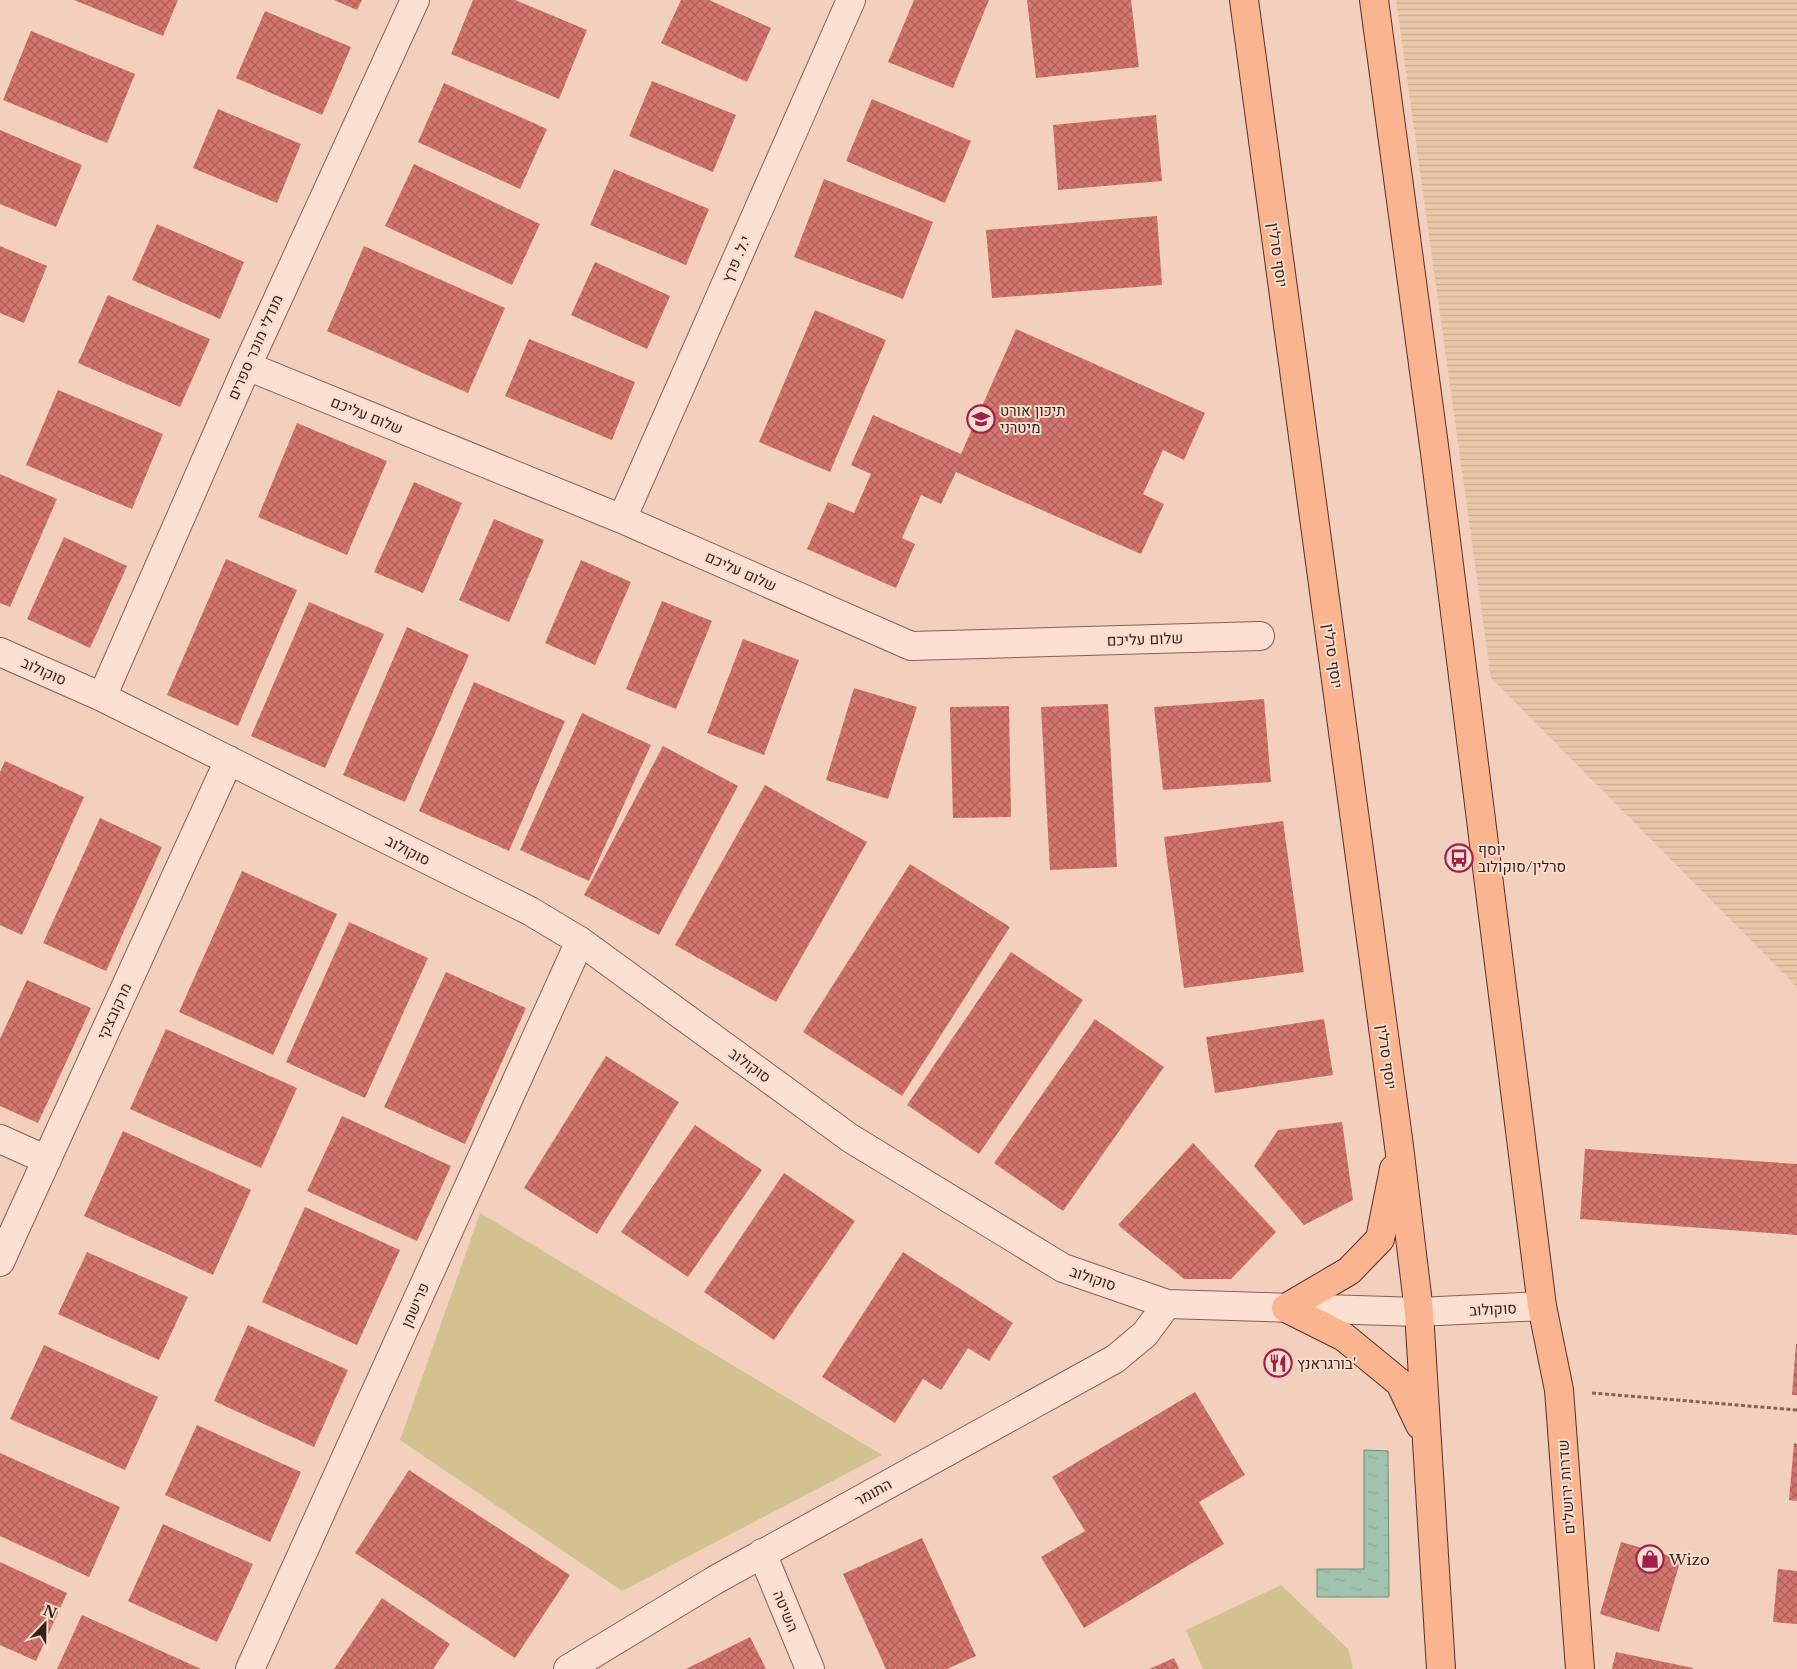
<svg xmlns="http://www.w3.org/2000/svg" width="1797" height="1669" font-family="'Libre Baskerville',Heebo,serif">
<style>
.farmland{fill:url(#farmland-rules)}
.park{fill:#d1c290}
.water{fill:url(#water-ripples);stroke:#679178}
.building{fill:url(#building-cross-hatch)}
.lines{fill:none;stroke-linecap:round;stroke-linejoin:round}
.minor-casing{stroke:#8c5e54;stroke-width:30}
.major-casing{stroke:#592f29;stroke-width:30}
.path{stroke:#8c5e54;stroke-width:3;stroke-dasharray:4 2.5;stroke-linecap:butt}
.minor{stroke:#fce0d1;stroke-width:28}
.major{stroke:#fab490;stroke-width:28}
.labels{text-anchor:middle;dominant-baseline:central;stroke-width:4;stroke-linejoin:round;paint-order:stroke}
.street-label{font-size:15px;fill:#391f1a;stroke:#f9ddcd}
.poi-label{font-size:15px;fill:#391f1a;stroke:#f9ddcd;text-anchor:start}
</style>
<defs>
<pattern id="farmland-rules" width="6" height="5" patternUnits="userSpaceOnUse" patternTransform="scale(1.25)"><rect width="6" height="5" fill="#e9c8a9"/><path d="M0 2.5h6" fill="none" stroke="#c9ab91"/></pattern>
<pattern id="water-ripples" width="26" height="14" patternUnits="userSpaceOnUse" patternTransform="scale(1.25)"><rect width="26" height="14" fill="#a1c3ad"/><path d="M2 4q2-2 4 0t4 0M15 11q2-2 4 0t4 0" fill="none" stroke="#8ba794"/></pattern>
<pattern id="building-cross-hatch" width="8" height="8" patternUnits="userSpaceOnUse" patternTransform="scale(1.25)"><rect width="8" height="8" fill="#d4756e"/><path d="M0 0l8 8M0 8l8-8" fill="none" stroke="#ad5f5a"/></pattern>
</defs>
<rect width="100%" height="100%" fill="#f2d0bd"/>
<path class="farmland" d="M1396 0H1797V987L1491 678Z"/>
<path class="park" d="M480 1213 882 1455 622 1591 400 1440Z
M1281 1585 1348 1649 1353 1669H1203L1186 1630Z"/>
<path class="water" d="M1364 1450 1388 1451 1389 1597H1317V1569H1364Z"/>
<path class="building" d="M74 0H178L163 36Z
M334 0H362L357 10Z
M473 0H515L587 30 559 99 451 54Z
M681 0H709L771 28 747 82 661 43Z
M914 0H989L953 88 888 62Z
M1027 0H1131L1139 67 1036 78Z
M265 11 351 47 322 115 236 78Z
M31 31 135 74 107 143 3 100Z
M652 81 736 115 713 172 629 136Z
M444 83 547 129 520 189 418 142Z
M872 99 971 141 945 203 846 161Z
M218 109 301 144 277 203 193 168Z
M1156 115 1162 181 1058 190 1053 125Z
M0 130 82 165 56 227 0 204Z
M414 164 540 224 512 285 385 226Z
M614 169 709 209 686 265 590 225Z
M824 179 933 222 903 299 794 257Z
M1157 216 1162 285 992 298 986 230Z
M157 224 244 262 220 319 132 280Z
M0 246 47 266 24 323 0 313Z
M364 246 505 308 468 393 327 331Z
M595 262 670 296 647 349 571 315Z
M108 295 210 339 180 407 78 363Z
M815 310 886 340 830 472 759 442Z
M1016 329 1205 413 1184 460 1163 450 1143 494 1164 504 1141 554 956 472 941 504 921 495 902 538 915 544 896 588 807 549 828 502 854 513 871 474 851 465 873 415 961 454Z
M529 339 635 382 612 440 505 396Z
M58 390 163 434 132 509 26 465Z
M297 423 387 461 347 555 258 517Z
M0 474 57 499 10 607 0 603Z
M414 482 462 503 423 593 374 572Z
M494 519 544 540 509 622 459 600Z
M64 537 127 566 90 648 27 619Z
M226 559 297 590 238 726 167 695Z
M581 560 631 582 595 665 545 643Z
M662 601 712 621 676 709 626 689Z
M309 602 384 634 325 768 251 736Z
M407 627 469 655 405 802 343 775Z
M743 639 799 660 764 755 707 733Z
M474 682 565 721 509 851 419 811Z
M854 688 917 707 888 799 826 780Z
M1264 699 1271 782 1163 790 1154 707Z
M1108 704 1117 867 1050 870 1041 707Z
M1009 706 1011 817 953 818 950 707Z
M582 713 651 745 589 881 520 850Z
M663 746 738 786 659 935 584 895Z
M5 761 84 797 22 935 0 925V772Z
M765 785 867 842 776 1002 675 945Z
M100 818 162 847 106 971 43 943Z
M1283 821 1304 972 1184 988 1164 837Z
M910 864 1010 927 902 1096 803 1032Z
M242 871 337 914 273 1055 179 1012Z
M349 922 428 958 365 1098 286 1062Z
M1011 952 1083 1000 979 1154 907 1105Z
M446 972 526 1008 465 1144 384 1107Z
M27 980 91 1008 38 1123 0 1106V1039Z
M1095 1019 1164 1067 1063 1211 994 1163Z
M1324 1019 1333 1075 1215 1093 1206 1037Z
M166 1029 297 1088 261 1168 130 1109Z
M606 1056 679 1102 597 1234 524 1188Z
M342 1116 451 1166 417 1241 307 1191Z
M1342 1122 1353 1200 1304 1225 1254 1166 1278 1130Z
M695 1125 762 1170 688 1277 621 1232Z
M123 1131 251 1190 213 1275 84 1216Z
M1193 1143 1276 1232 1231 1279H1184L1118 1225Z
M1585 1149 1797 1164V1235L1580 1219Z
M784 1173 855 1221 774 1340 704 1292Z
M305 1207 400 1250 357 1345 262 1302Z
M87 1252 188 1297 159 1360 58 1314Z
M903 1252 1013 1323 989 1361 968 1348 941 1390 923 1379 895 1423 822 1377Z
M248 1325 348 1370 314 1447 214 1401Z
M1796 1344H1797V1395H1792Z
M44 1345 158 1397 125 1470 10 1419Z
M1195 1392 1245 1475 1199 1502 1224 1544 1084 1628 1041 1557 1085 1531 1052 1477Z
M197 1425 301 1472 270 1542 165 1495Z
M1794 1443 1797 1444V1501L1789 1500Z
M0 1453 120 1507 89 1577 0 1536Z
M409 1470 570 1575 515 1658 355 1553Z
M163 1524 253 1564 217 1642 128 1601Z
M922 1538 976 1656 947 1669H886L843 1574Z
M1621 1542 1681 1559 1659 1632 1600 1614Z
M0 1562 67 1593 36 1661 0 1645Z
M1778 1569 1797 1571V1624L1773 1622Z
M382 1598 450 1644 433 1669H334Z
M82 1615 201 1669H57Z
M750 1637 766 1669H686Z
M1616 1652 1693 1668V1669H1612Z
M1174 1658 1179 1669H1149Z"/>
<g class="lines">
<g class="minor-casing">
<path id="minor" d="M247 366 622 519 911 646 1260 636
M622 519 851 0
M0 652 102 697 530 911 580 941 850 1138 1063 1268 1167 1304 1419 1312 1542 1306
M102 697 247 366 415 0
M0 1139 47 1160
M0 1262 229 760
M762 1553 810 1669
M250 1669 580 941
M568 1669 715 1580 1115 1359 1145 1334 1167 1304"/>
</g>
<g class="major-casing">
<path id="major" d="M1244 0 1399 1146 1419 1312 1441 1669
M1374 0 1435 453 1542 1306 1559 1390 1580 1669
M1286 1308 1349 1271 1380 1239 1394 1169
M1286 1308 1344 1337 1400 1383 1420 1425"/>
</g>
<path class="path" d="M1592 1393 1797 1410"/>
<use href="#minor" class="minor"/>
<use href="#major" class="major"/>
</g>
<defs>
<g id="school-ring" transform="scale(1.4375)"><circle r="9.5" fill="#f9ddcd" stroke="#a11e4c" stroke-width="1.5"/><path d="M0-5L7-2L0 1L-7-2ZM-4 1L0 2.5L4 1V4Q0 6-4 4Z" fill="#a11e4c"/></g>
<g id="bus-ring" transform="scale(1.4375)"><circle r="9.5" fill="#f9ddcd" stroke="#a11e4c" stroke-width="1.5"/><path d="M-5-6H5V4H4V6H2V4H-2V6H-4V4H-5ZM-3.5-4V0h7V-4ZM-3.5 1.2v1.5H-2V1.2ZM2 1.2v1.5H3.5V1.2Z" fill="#a11e4c"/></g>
<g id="restaurant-ring" transform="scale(1.4375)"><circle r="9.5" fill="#f9ddcd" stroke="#a11e4c" stroke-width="1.5"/><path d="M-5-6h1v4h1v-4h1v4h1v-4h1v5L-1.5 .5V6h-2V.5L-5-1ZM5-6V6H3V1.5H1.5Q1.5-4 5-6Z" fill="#a11e4c"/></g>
<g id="shop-ring" transform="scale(1.4375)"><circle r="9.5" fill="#f9ddcd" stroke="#a11e4c" stroke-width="1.5"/><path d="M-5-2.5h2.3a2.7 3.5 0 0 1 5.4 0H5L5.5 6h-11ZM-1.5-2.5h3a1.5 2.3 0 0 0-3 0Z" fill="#a11e4c"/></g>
</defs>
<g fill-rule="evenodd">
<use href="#school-ring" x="981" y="419"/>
<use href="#bus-ring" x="1459" y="858"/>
<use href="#restaurant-ring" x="1278" y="1363"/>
<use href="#shop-ring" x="1650" y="1559"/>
</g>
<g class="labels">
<g class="street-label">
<text transform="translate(1278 255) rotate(82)">יוסף סרלין</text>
<text transform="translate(736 259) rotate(-66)">י.ל. פרץ</text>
<text transform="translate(255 347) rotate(-66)">מנדלי מוכר ספרים</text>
<text transform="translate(367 415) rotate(22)">שלום עליכם</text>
<text transform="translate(741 571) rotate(24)">שלום עליכם</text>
<text transform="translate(1145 639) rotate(-2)">שלום עליכם</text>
<text transform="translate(1333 656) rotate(82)">יוסף סרלין</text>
<text transform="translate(44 671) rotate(24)">סוקולוב</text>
<text transform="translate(408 850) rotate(27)">סוקולוב</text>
<text transform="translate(114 1011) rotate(-65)">מרקובצקי</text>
<text transform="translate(1387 1057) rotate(82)">יוסף סרלין</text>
<text transform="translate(750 1065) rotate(36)">סוקולוב</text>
<text transform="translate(1093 1278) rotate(19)">סוקולוב</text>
<text transform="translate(415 1305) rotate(-66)">פרישמן</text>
<text transform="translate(1493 1309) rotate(-3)">סוקולוב</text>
<text transform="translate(1566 1487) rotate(-94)">שדרות ירושלים</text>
<text transform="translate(873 1492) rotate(-29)">התומר</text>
<text transform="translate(786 1611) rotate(68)">השיטה</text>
</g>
<g class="poi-label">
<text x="1000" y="410">תיכון אורט<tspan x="1000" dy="17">מיטרני</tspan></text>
<text x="1478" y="849">יוסף<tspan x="1478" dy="17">סרלין/סוקולוב</tspan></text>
<text x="1297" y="1363">בורגראנץ'</text>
<text x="1669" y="1559">Wizo</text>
</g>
</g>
<g transform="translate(45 1624) rotate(22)" stroke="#f9ddcd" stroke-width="4" paint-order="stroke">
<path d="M0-4L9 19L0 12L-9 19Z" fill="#391f1a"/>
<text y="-8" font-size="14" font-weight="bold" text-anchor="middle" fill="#391f1a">N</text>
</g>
</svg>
